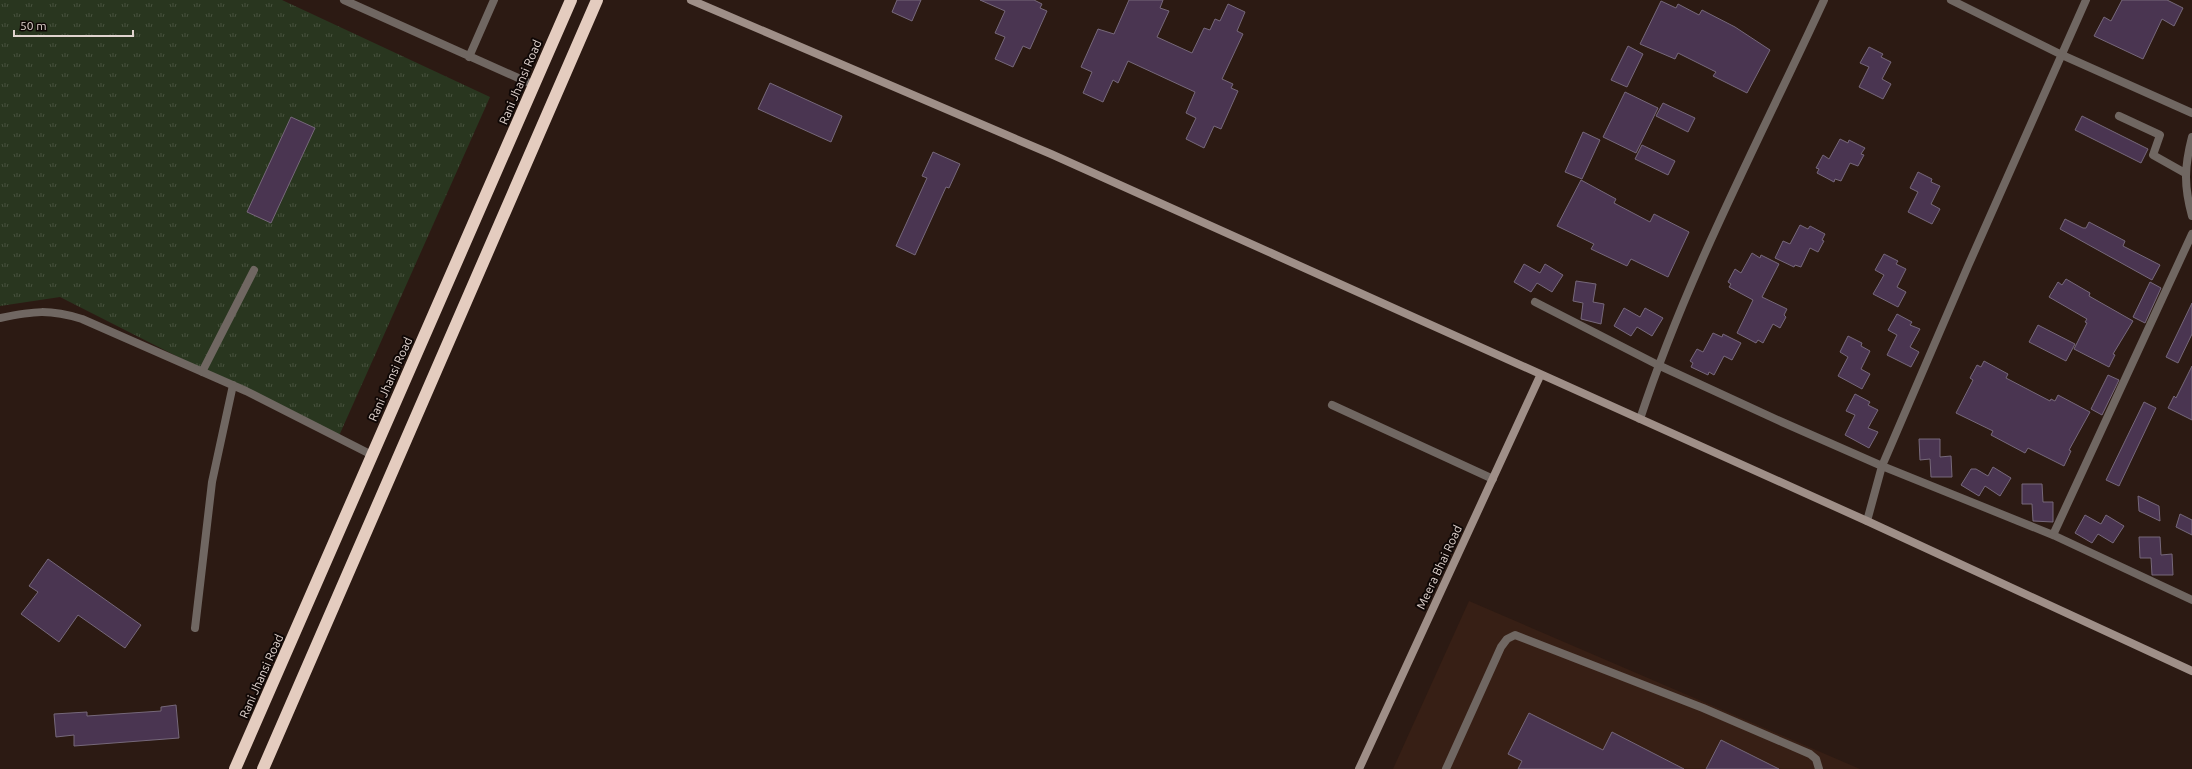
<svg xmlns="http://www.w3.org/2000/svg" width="2192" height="769" font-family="Ubuntu,sans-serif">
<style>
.built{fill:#371f15}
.grass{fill:url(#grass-tufts)}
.building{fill:#4a3551;stroke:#76687a}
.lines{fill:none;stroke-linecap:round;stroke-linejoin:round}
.lane{stroke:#706762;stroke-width:8}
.street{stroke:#706762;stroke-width:8}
.secondary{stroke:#9f8f88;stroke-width:8}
.highway{stroke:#e4ccbf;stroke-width:12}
.labels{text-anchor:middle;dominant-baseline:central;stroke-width:4;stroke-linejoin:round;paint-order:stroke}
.street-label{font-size:12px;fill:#e0d3ce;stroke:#0f0705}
</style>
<defs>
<pattern id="grass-tufts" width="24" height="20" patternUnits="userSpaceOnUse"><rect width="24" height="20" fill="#29361f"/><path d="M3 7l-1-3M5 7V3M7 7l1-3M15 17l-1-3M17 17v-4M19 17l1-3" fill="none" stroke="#48523e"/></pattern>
</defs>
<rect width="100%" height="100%" fill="#2c1a13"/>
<path class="built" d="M1469 601 1860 769H1393Z"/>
<path class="grass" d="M0 0H282L490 97 338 438 60 297 0 306Z"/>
<path class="building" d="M897 0H921L912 21 892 12Z
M980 0H1034L1042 4 1040 8 1047 11 1030 49 1023 46 1013 67 995 59 1005 37 995 33 1005 11Z
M1129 0H1163L1160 8 1169 11 1157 37 1192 53 1204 28 1210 30 1215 19 1220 21 1228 4 1245 12 1237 31 1243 34 1222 79 1233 84 1231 88 1238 91 1221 129 1214 126 1204 148 1186 139 1196 118 1186 113 1195 92 1128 61 1118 83 1113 80 1103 102 1083 93 1092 72 1081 67 1098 29 1114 34Z
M2122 0H2167L2183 8 2174 26 2162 19 2143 59 2094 36 2104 17 2111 21Z
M1661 1 1676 8 1678 4 1699 15 1702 10 1735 27 1770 50 1747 93 1713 76 1716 72 1678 53 1675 59 1640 44Z
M1628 46 1643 54 1627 87 1611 80Z
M1869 47 1883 54 1881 57 1891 62 1882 79 1891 84 1883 99 1859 87 1869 67 1860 63Z
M770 83 842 116 831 142 758 109Z
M1625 92 1658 108 1636 153 1603 137Z
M1663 103 1695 118 1688 132 1656 116Z
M2082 116 2148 149 2141 163 2075 130Z
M291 117 315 128 271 223 247 212Z
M1583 132 1600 140 1582 179 1565 172Z
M1840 139 1848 143 1849 140 1865 148 1861 154 1864 155 1858 166 1850 163 1841 181 1835 179 1834 182 1817 173 1819 169 1816 168 1823 155 1829 159Z
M1642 145 1675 161 1668 175 1635 159Z
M933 152 960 164 949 188 946 187 915 255 896 246 927 178 922 176Z
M1918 172 1932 179 1931 182 1940 186 1931 204 1940 209 1932 224 1908 212 1918 192 1910 188Z
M1581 180 1616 199 1614 203 1650 222 1654 214 1689 232 1668 277 1631 259 1627 266 1591 249 1594 244 1557 226Z
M2065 219 2083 228H2086L2089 222 2125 241 2123 246 2160 265 2152 280 2060 229Z
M1800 225 1808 229 1810 226 1825 234 1822 240 1824 241 1818 252 1810 248 1801 267 1795 265 1794 267 1775 258 1783 241 1790 244Z
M1752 253 1760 258 1761 255 1779 264 1762 297 1787 309 1784 315 1786 317 1780 328 1773 324 1763 343 1758 340 1756 343 1737 333 1753 300 1729 287 1731 284 1728 282 1735 269 1741 273Z
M1884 254 1898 261 1896 264 1906 269 1897 287 1906 292 1898 307 1873 294 1884 275 1875 270Z
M1524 264 1540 273 1545 264 1563 275 1552 292 1537 283 1531 292 1514 282Z
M2066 279 2090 293 2089 296 2133 321 2113 354 2115 355 2109 367 2074 349 2087 323 2085 322 2087 319 2049 297 2058 282 2062 285Z
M1576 281 1596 284 1593 302 1604 304 1601 324 1581 319 1583 303 1573 301Z
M2150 282 2161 288 2145 323 2133 317Z
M2192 303V334L2178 363 2166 357Z
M1624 308 1640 317 1645 308 1663 318 1652 336 1637 327 1631 336 1614 326Z
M1897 314 1912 322 1910 325 1920 329 1910 347 1919 352 1911 367 1887 355 1897 335 1888 330Z
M2038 325 2075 344 2066 361 2029 342Z
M1713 333 1722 337 1723 334 1741 343 1732 360 1724 356 1714 375 1709 372 1708 375 1691 367 1693 363 1690 361 1697 349 1703 352Z
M1848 336 1862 343 1861 346 1870 351 1861 369 1870 374 1862 389 1838 376 1848 357 1840 352Z
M1984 361 2008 374 2006 378 2050 401 2051 399 2055 401 2058 395 2090 412 2069 450 2071 451 2064 466 2028 448 2025 453 1991 435 1993 431 1956 413 1973 380 1970 378 1977 365 1981 367Z
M2192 366V420L2168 408 2174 396 2176 398Z
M2108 375 2119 380 2102 415 2091 409Z
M1855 394 1870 402 1868 405 1878 410 1868 428 1878 432 1869 448 1845 435 1855 415 1846 411Z
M2144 402 2156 408 2119 486 2106 480Z
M1919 439H1940V457L1951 456 1952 477H1931L1930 459 1920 460Z
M1993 467 2011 478 2000 496 1985 486 1979 496 1961 485 1971 469H1976L1988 476Z
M2022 484H2042L2043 502H2053V522L2033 521 2032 504H2022Z
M2138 496 2159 506 2160 521 2139 511Z
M2180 514 2192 520V535L2176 527Z
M2085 515 2101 524 2106 515 2124 526 2113 543 2098 534 2092 543 2075 533Z
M2139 537H2160L2161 555 2172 554 2173 575H2152L2151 558H2140Z
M48 559 141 625 125 648 78 615 59 642 21 614 38 592 29 586Z
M176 705 179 738 74 746V735L56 737 54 714 87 712V716L161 711V707Z
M1529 713 1603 750 1612 732 1684 769H1518L1522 761 1508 754Z
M1721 740 1779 769H1706Z"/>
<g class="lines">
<path class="lane" d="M0 318C34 311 49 309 82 319L246 391 372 455
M202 372 254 270
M1332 405 1493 479
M195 628 212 482 233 385
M1446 769 1501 647 1507 639 1515 635 1703 708 1810 754 1816 759 1819 769"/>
<path class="street" d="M344 0 534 85
M1951 0 2062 55 2192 113
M469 57 494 0
M2119 116 2160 135 2153 155 2185 173
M2192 137C2184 168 2184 186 2192 216
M1535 302 1658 365 1782 422 1882 466 2053 535 2192 600
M1640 419C1688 273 1760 139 1824 0
M1867 521 1882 466 1968 266 2086 0
M2053 535 2192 234"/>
<path class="secondary" d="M691 0 1051 154 1867 521 2192 671
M1359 769 1540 376"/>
<path class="highway" d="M235 769 571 0
M263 769 597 0"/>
</g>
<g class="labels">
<g class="street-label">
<text transform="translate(520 82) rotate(-67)">Rani Jhansi Road</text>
<text transform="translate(390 379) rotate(-66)">Rani Jhansi Road</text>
<text transform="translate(1439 567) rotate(-65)">Meera Bhai Road</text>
<text transform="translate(261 676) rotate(-66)">Rani Jhansi Road</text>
</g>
</g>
<path d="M14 30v6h119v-6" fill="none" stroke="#e0d3ce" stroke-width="2"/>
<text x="20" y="30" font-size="12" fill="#e0d3ce" stroke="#0f0705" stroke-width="3" paint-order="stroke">50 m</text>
</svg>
